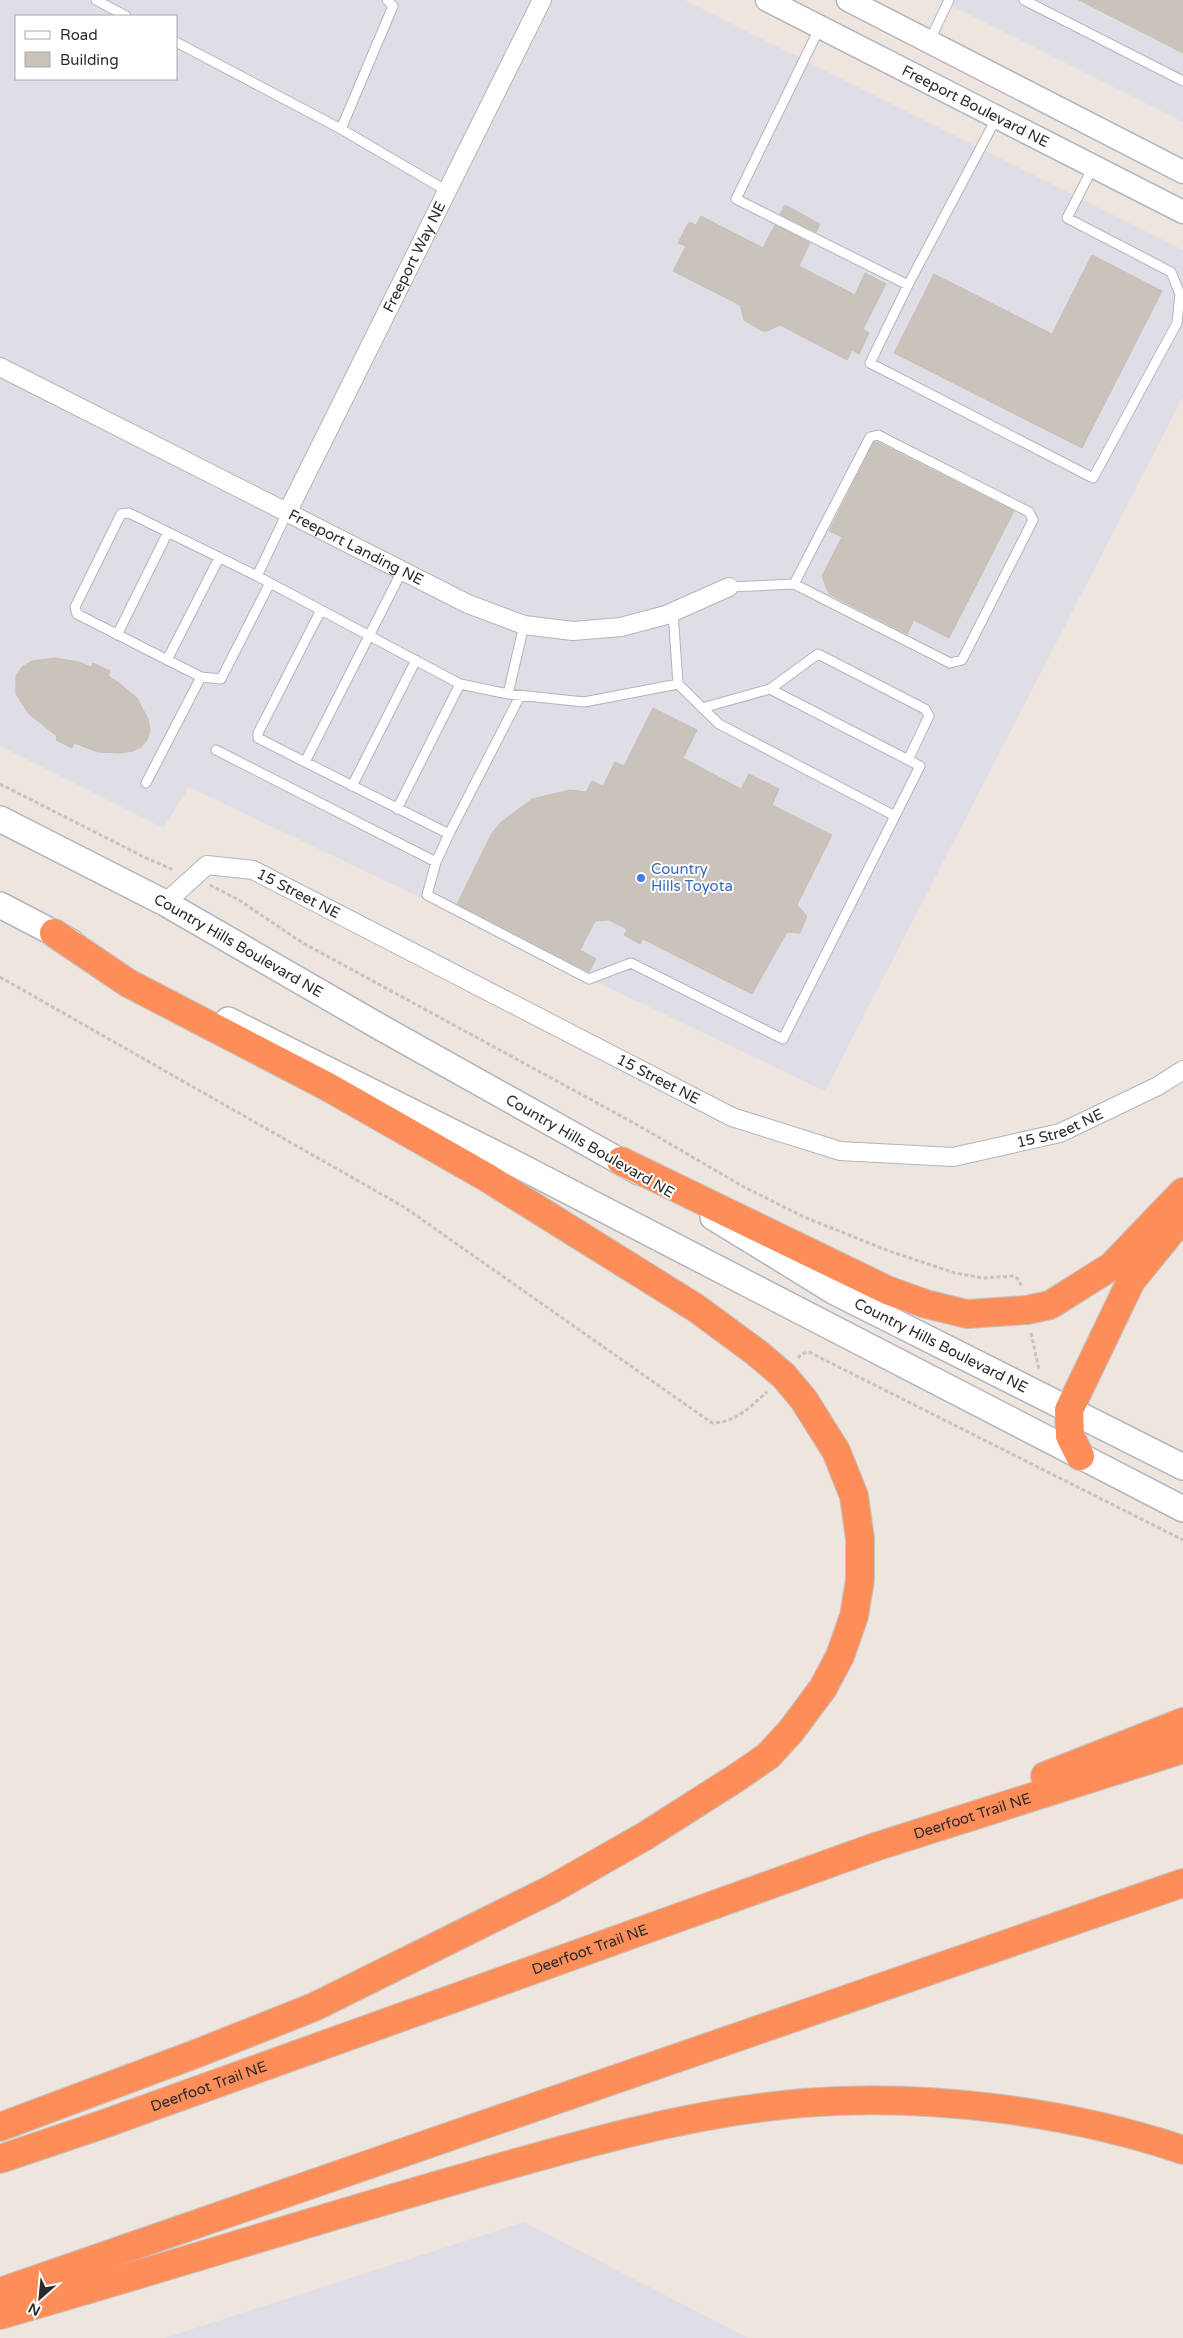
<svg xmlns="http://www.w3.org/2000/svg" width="1183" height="2338" font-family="'Varela Round',sans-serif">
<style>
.industrial{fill:#dfdee6;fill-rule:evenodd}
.building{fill:#c9c3bc;stroke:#c8c0b7}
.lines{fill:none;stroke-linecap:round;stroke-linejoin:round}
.service-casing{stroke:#b1b5bf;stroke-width:11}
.minor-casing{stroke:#b1b5bf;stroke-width:20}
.tertiary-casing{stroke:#b1b5bf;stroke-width:25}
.secondary-casing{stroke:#b1b5bf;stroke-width:28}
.motorway-casing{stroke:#c4c4c4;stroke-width:30}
.path{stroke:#c4c4c4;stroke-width:3;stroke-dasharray:4 2.5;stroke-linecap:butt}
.service{stroke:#fff;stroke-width:9}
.minor{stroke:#fff;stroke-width:18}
.tertiary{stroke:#fff;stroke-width:22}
.secondary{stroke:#fff;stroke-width:25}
.motorway{stroke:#fd8e59;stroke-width:28}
.shop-dot{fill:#3f7fe0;stroke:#fff;stroke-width:2}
.labels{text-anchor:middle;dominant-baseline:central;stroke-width:4;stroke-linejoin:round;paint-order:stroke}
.street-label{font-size:15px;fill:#2b2b2b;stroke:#fff}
.shop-label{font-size:15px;fill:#366cbe;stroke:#fff;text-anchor:start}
</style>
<rect width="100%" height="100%" fill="#ede5de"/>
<path class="industrial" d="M0 0H685L1183 250V397L825 1091 189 787 163 828 0 746ZM16 16H176V79H16Z
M940 0H1183V122Z
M524 2222 748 2338H165Z"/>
<path class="building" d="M1079 0H1183V53Z
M785 205 820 224 816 232 780 214Z
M701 216 763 248 775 225 810 243 799 266 855 295 865 273 886 284 863 329 869 333 859 354 852 350 847 360 780 325 767 331H762L744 320 740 305 673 271 686 246 678 243 689 222 696 225Z
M1092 255 1162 291 1082 448 894 353 934 274 1052 334Z
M874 442H877L1014 511 949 638 914 620 907 634 829 594 822 576 842 537 829 531Z
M55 658 79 662 91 667 93 663 110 671 108 676 119 683 137 698 148 719 150 730 147 740 141 747 133 751 120 753 98 752 74 743 72 748 56 740 57 736 29 714 16 694V676L22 667 32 661Z
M653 708 697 730 683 758 741 789 749 774 779 789 772 805 832 835 797 905 807 916 800 933 787 932 752 994 643 939 640 944 624 935 627 929 609 920 595 921 580 950 596 959 589 972 457 904 491 835 500 823 532 799 570 790 586 792 592 781 603 786 615 762 624 766Z"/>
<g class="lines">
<g class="service-casing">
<path id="service" d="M96 0 126 16
M387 0 393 6 341 129 447 191
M1024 0 1183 81
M820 27 736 199 908 285 997 117
M176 42 341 129
M929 42 949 0
M908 285 870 363 1093 478 1177 323 1180 294 1171 272 1067 218 1093 167
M257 576 460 684 508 694 584 702 678 684 673 612
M729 587 794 584 870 437 878 435 1029 512 1033 520 962 660 950 663 794 584
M321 610 258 733V738L305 762 402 571
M117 635 168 532
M167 660 219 558
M201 677 221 679 270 583
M770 689 818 654 925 709 929 716 908 760
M508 694 524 625
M702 708 770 689 920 766 895 816
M216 750 436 862 449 834 305 762
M146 783 201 677 77 614 75 607 121 514 129 513 257 576 287 513
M352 786 416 660
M397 809 460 684
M449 834 520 696
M436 862 427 895 589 979 631 963 783 1039 895 816 719 724 678 684"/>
</g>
<g class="minor-casing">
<g id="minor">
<path id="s1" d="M0 367 468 604 524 625 573 631 621 627 666 615 729 587"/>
<path id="s2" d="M287 513 542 0"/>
<path id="s3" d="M165 903 207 865 253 870 732 1117 840 1151 953 1157 1060 1133 1158 1086 1183 1070"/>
</g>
</g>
<g class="tertiary-casing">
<g id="tertiary">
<path id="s4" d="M767 0 1183 212"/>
<path d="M848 0 1183 172"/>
</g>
</g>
<g class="secondary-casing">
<g id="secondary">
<path id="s5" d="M0 819 165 903 380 1027 639 1172"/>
<path d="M0 905 71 942"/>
<path d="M228 1020 510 1161 1183 1509"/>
<path id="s6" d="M713 1217 835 1292 1183 1467"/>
</g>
</g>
<g class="motorway-casing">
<g id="motorway">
<path d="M621 1161 887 1290 926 1304 967 1314 1027 1310 1050 1305 1112 1266 1183 1192"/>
<path d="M1080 1456 1070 1436 1069 1410 1131 1281 1183 1217"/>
<path d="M1045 1776 1183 1722"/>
<path d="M0 2127 198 2053 314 2007 552 1889 645 1836 736 1778 768 1756 791 1731 823 1688 840 1656 854 1616 860 1580V1539L854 1496 836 1451 804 1400 784 1376 757 1353 696 1308 486 1177 328 1087 128 983 54 933"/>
<path id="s7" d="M0 2159 101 2125 875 1847 1183 1749"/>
<path d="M0 2292 1183 1883"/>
<path d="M0 2315C155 2271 308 2222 463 2178 574 2146 687 2113 803 2103 924 2093 1068 2111 1183 2150"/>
</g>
</g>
<path class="path" d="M0 784 144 857 174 870
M210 885 239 900 303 943 634 1123 744 1187 804 1217 889 1251 955 1273 983 1278 1014 1276 1019 1280 1022 1288
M0 977 404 1207 712 1423C735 1423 750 1407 767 1392
M1031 1333 1039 1370
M798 1358 801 1354 809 1352 1183 1540"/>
<use href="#service" class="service"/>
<use href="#minor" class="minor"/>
<use href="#tertiary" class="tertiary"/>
<use href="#secondary" class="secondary"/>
<use href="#motorway" class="motorway"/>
</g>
<circle class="shop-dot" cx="641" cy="878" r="5"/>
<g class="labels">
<g class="street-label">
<text stroke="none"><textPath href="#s4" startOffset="234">Freeport Boulevard NE</textPath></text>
<text stroke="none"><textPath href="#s2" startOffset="286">Freeport Way NE</textPath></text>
<text stroke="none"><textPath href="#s1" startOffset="399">Freeport Landing NE</textPath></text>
<text stroke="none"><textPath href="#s3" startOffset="154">15 Street NE</textPath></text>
<text stroke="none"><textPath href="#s5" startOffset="270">Country Hills Boulevard NE</textPath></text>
<text stroke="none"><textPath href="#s3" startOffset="559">15 Street NE</textPath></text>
<text stroke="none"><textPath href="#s3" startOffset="979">15 Street NE</textPath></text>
<text transform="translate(590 1146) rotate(30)">Country Hills Boulevard NE</text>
<text stroke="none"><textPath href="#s6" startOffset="262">Country Hills Boulevard NE</textPath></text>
<text stroke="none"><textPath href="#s7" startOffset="1031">Deerfoot Trail NE</textPath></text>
<text stroke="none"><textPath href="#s7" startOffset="626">Deerfoot Trail NE</textPath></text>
<text stroke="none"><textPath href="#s7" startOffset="221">Deerfoot Trail NE</textPath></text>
</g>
<g class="shop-label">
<text x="651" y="869">Country<tspan x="651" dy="17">Hills Toyota</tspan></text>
</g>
</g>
<rect x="15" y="15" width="162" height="65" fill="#ffffff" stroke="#aaaaaa"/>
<rect x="25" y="31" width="25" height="8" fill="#ffffff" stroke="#aaaaaa"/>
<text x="60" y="40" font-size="15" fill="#2b2b2b">Road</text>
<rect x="25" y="52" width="25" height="15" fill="#c9c3bc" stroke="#aaaaaa"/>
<text x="60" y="65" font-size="15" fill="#2b2b2b">Building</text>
<g transform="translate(40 2298) rotate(207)" stroke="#ffffff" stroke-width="4" paint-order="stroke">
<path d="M0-4L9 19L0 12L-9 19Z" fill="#2b2b2b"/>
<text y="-8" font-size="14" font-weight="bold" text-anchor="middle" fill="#2b2b2b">N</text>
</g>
</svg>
